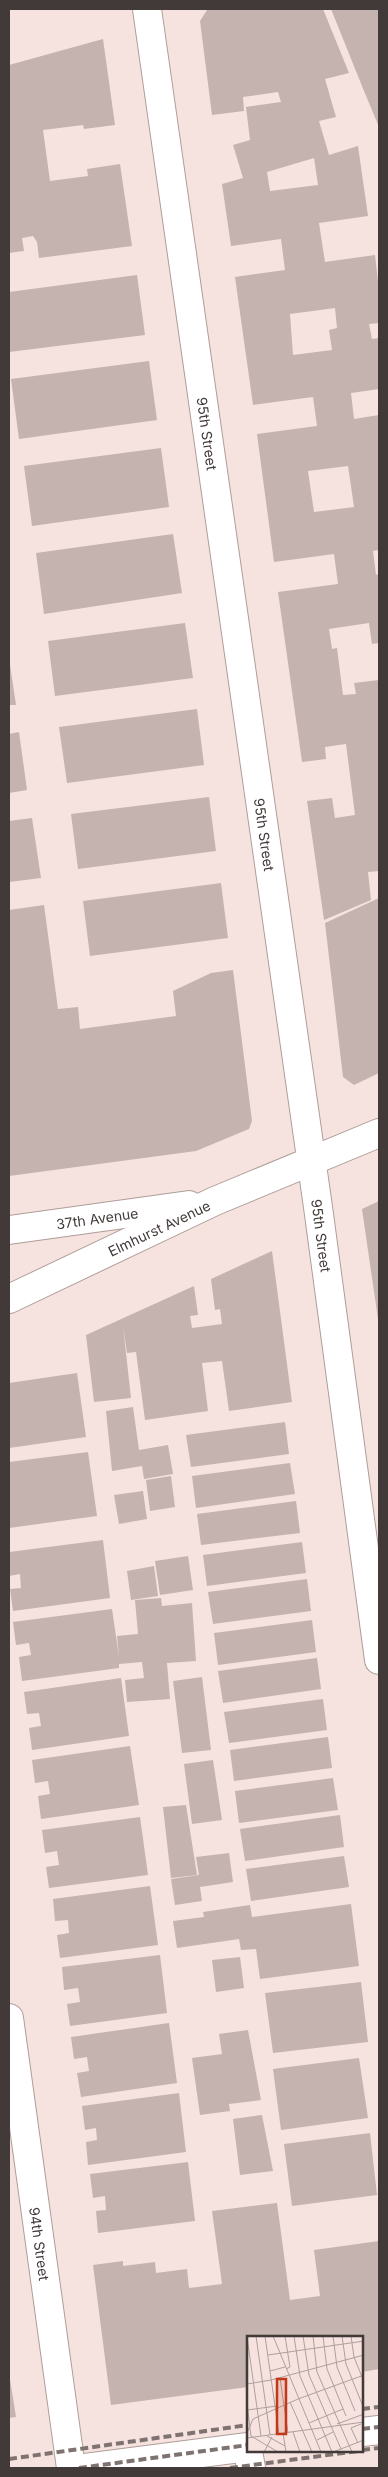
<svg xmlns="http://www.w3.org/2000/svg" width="388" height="2477" font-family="Inter,sans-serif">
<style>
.building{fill:#c4b3ae;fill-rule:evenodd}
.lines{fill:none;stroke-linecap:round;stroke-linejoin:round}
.street-casing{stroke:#ae9d98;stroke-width:30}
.secondary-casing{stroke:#ae9d98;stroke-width:30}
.street{stroke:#fff;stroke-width:28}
.secondary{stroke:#fff;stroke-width:28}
.rail{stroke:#7f7371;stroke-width:4;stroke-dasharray:8 4;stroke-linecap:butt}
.labels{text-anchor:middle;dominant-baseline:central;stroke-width:5;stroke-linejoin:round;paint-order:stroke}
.street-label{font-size:14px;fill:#423a39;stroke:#fff}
.inset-road{fill:none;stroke:#ae9f9d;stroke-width:1}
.view{fill:#c33917;fill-opacity:0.15;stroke:#c33917;stroke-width:2.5}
.inset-edge{fill:none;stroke:#423a39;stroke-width:2.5}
</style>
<rect width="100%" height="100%" fill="#f6e3df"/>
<path class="building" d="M212 9H323L349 73 325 79 336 117 319 121 329 155 358 146 368 216 319 223 325 262 375 255 379 290V323L369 324 372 339 379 338V389L351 393 354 419 379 415V550L373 551 376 575 379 574V643L372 644 369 623 329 629 332 649 337 648 343 695 356 694 354 683 379 680V871L368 872 371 900 324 920 307 801 332 798 335 818 355 815 346 744 325 747 326 759 302 762 278 592 338 584 334 554 274 562 257 434 317 426 313 397 253 405 235 277 285 270 281 239 231 246 222 184 243 178 233 145 250 140 246 107 281 102 278 92 243 97 244 111 212 115 200 21 207 10ZM314 158 318 185 270 191 267 172ZM335 308 337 328 329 330 332 350 293 355 290 314ZM348 466 354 507 314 512 308 471Z
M331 9H379V127L364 91Z
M103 39 115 125 84 129 83 125 43 130 50 181 88 176 87 169 120 164 132 246 39 258 37 242 33 236 22 238 24 251 9 253V65Z
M137 275 145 335 9 352V292Z
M149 361 157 420 19 439 11 379Z
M161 448 169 507 32 526 24 466Z
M173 534 182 593 44 614 36 553Z
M185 623 193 678 55 696 48 641Z
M9 658 16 705H9Z
M197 709 204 765 67 783 59 727Z
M19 732 27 790 9 793V734Z
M209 797 216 851 78 869 71 814Z
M32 818 41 878 9 882V821Z
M221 883 228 938 90 956 83 901Z
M379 898V1073L354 1085 343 1077 325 923Z
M44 905 58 1009 78 1007 80 1029 176 1016 173 991 211 973 233 970 252 1121 249 1129 196 1151 9 1176V910Z
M379 1201V1318L378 1319 362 1209Z
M272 1251 292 1402 229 1411 222 1361 202 1363 208 1411 145 1420 136 1352 127 1353 123 1326 131 1398 94 1402 86 1335 194 1286 198 1315 190 1316 192 1328 222 1324 220 1309 215 1310 211 1279Z
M77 1373 86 1437 9 1448V1383Z
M133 1407 139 1450 168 1445 173 1474 144 1479 142 1466 112 1471 106 1411Z
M285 1422 289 1454 191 1467 186 1435Z
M88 1452 97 1516 9 1528V1462Z
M290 1463 295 1494 196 1508 192 1476Z
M171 1476 175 1507 150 1511 146 1480Z
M143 1491 147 1519 119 1524 114 1495Z
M296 1501 300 1533 201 1545 197 1514Z
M103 1540 110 1598 13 1611 10 1589 21 1588 20 1574 9 1576V1552Z
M302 1542 306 1573 207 1586 203 1555Z
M188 1556 193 1590 160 1595 155 1561Z
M154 1566 158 1596 131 1600 127 1571Z
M307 1579 311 1611 213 1624 208 1592Z
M161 1598 162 1606 192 1603 196 1661 167 1663 170 1699 127 1702 125 1680 144 1678 142 1662 119 1664V1668L22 1681 19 1657 31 1655 29 1643 16 1645 13 1622 112 1609 119 1657 117 1636 138 1634 135 1600Z
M312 1620 316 1652 218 1665 214 1633Z
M317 1658 321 1689 223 1703 218 1671Z
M202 1677 211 1750 182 1753 173 1681Z
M121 1678 129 1736 32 1750 29 1728 41 1726 39 1713 27 1714 24 1692Z
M323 1699 327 1730 229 1743 224 1712Z
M328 1737 332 1768 234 1781 230 1750Z
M130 1746 139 1805 41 1819 38 1796 50 1794 48 1781 35 1783 32 1760Z
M213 1760 222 1820 192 1824 184 1764Z
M333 1778 338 1810 239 1823 235 1791Z
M186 1805 197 1875 171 1878 163 1807Z
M340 1815 344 1847 245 1861 240 1829Z
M140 1817 148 1875 49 1888 46 1867 59 1865 57 1851 45 1853 42 1830Z
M229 1853 233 1882 200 1887 202 1901 175 1905 171 1879 199 1875 196 1857Z
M344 1856 349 1887 251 1901 246 1869Z
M150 1886 158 1945 60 1958 57 1935 69 1933 68 1920 55 1921 53 1899Z
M351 1904 359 1966 260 1979 256 1949 241 1950 239 1939 177 1948 173 1921 204 1917 203 1912 250 1905 252 1917Z
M160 1955 167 2013 70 2026 67 2004 80 2002 78 1988 64 1990 62 1967Z
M240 1957 244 1988 216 1992 212 1960Z
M361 1982 368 2042 273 2053 265 1993Z
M169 2023 177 2083 81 2097 77 2073 89 2071 87 2057 74 2059 71 2037Z
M248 2030 261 2100 229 2104 230 2111 200 2115 192 2058 222 2054 219 2034Z
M359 2058 368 2118 281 2130 273 2069Z
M179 2093 186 2152 88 2165 86 2142 97 2140 96 2128 85 2130 82 2106Z
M262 2115 273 2171 240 2175 233 2119Z
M370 2133 377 2195 292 2206 284 2144Z
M188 2162 195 2221 98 2233 96 2211 106 2210 105 2196 93 2198 90 2174Z
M277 2203 290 2300 320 2296 314 2250 379 2241V2369L362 2372V2337H248V2387L111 2405 93 2265 123 2261V2266L155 2262 156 2273 187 2269 189 2288 222 2284 212 2211Z
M9 2373 16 2417 9 2418Z"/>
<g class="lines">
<g class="street-casing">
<g id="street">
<path id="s1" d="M147 9 318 1207 379 1660"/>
<path id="s2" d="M9 1230 189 1205"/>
<path id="s3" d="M9 1299 215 1201 379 1133"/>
<path id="s4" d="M9 2018 71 2468"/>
<path d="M248 2451 251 2468"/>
</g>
</g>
<g class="secondary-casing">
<path id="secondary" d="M362 2432 379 2430
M85 2468 248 2447"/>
</g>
<use href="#street" class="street"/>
<use href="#secondary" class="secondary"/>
<path class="rail" d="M362 2409 379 2407
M362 2429 379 2427
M362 2450 379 2448
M9 2459 248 2425
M79 2468 248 2445
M230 2468 358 2451"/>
</g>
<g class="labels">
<g class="street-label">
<text stroke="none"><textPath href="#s1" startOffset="429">95th Street</textPath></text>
<text stroke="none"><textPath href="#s1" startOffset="834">95th Street</textPath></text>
<text stroke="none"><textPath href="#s2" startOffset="89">37th Avenue</textPath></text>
<text stroke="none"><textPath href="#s3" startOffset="166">Elmhurst Avenue</textPath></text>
<text stroke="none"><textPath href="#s1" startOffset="1239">95th Street</textPath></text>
<text stroke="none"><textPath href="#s4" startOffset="228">94th Street</textPath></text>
</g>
</g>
<g transform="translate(247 2336)">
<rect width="116" height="116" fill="#f6e3df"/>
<path class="inset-road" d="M9 0 23 99M18 0 32 98M26 0 74 116M38 0 43 31 39 33M47 0 53 40 85 116M56 0 62 39 94 113M66 0 70 36 105 116M76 0 80 33 99 80M86 0 90 31 108 75M95 0 99 28 117 73M104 0 107 21 117 46M0 1 14 100M21 19 117 5M23 35 38 31M33 42 41 97M0 48 24 44 117 19M43 66 65 116M0 68 4 100 31 116M0 74 30 70M62 87 96 73M90 88 117 78M46 96 53 116M0 97 6 83 51 63 117 39M36 97 39 116M20 100 38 110M0 102 117 86M70 104 86 96M111 107 104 92 114 88M17 116 25 101M86 116 117 104"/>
<path class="view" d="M30 43H39V98H30Z"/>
<rect width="116" height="116" class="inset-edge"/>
</g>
<rect width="388" height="2477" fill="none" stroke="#423a39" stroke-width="20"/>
</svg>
